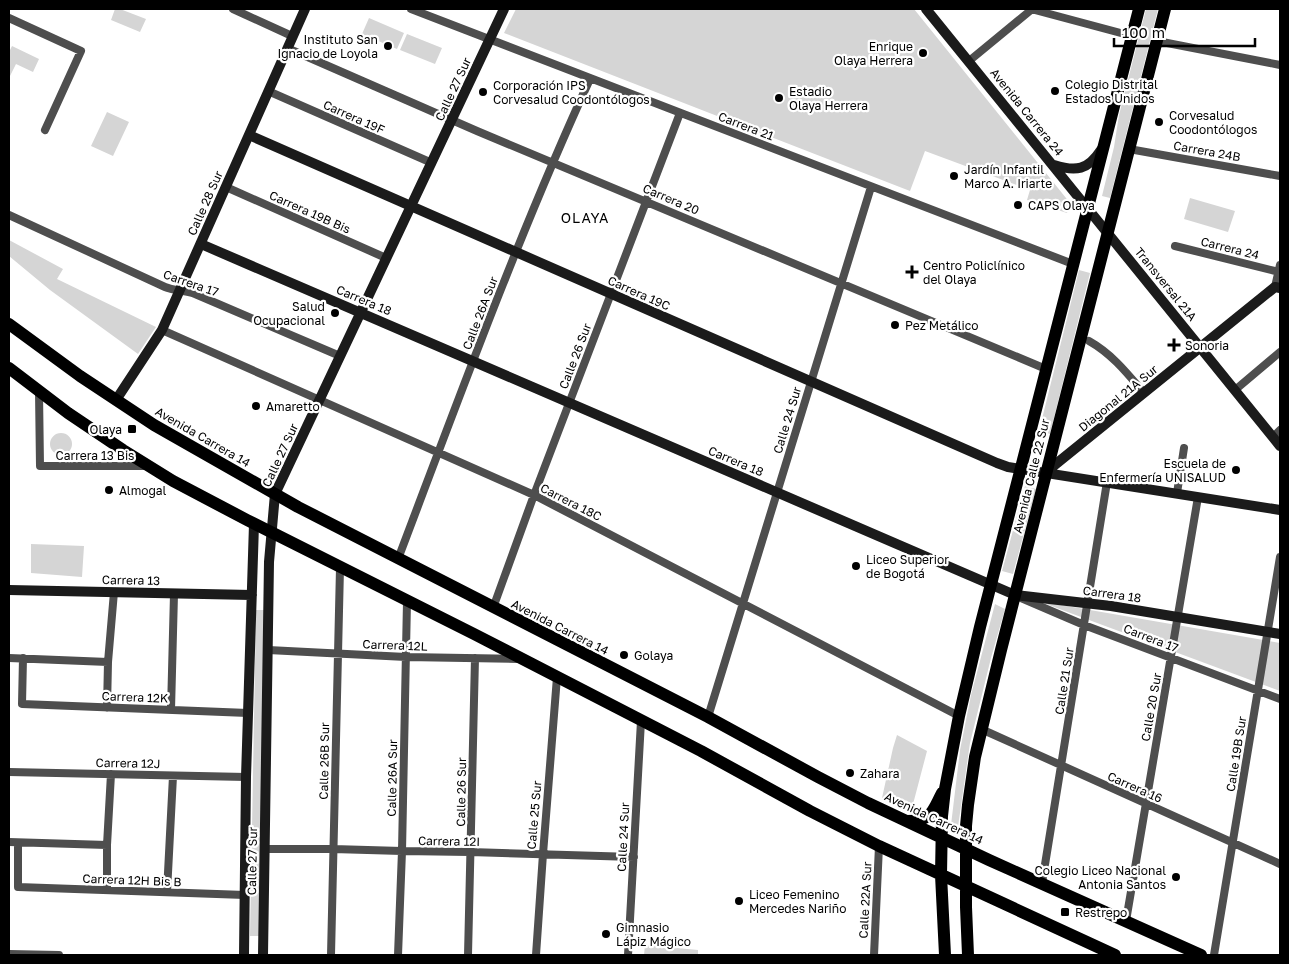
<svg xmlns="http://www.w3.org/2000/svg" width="1289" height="964" font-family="'Golos Text',sans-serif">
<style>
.green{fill:#d5d5d5}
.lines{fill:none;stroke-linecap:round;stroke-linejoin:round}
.street{stroke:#4e4e4e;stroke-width:8}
.secondary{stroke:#1b1b1b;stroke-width:10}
.primary{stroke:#000;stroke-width:12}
.poi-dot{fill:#000;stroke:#fff;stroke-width:2}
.labels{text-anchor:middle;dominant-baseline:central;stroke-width:4.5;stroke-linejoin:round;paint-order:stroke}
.poi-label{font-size:12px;fill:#000;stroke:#fff;text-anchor:start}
.street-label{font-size:12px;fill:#000;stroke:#fff}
.neighbourhood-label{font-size:14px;letter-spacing:1px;fill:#000;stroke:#fff}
</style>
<rect width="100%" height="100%" fill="#fff"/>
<path class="green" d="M115 9H120L146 19 140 32 111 20Z
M516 9H914L1070 203 1067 213 1027 200 1030 190 925 151 910 191 504 33Z
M1146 9H1158L1110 198 1102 196 1114 147 1119 115Z
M369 18 404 33 397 49 362 34Z
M407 34 442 48 435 64 400 50Z
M12 46 39 59 33 72 16 64 9 78V52Z
M107 112 129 122 113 156 91 146Z
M1190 198 1235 211 1228 232 1184 219Z
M9 240 63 269 57 279 156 327 138 354 50 290 9 256Z
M1079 270 1090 273 1050 434 1039 431Z
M50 444a11 11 0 1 1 22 0a11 11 0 1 1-22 0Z
M1025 486 1036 489 1013 574 1002 571Z
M31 544 84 546 82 577 31 573Z
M1038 601 1280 643V691Z
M995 604 1005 609 991 658 970 743 958 827 951 825 960 750 971 695Z
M256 610H265L259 936H250Z
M897 735 927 751 912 808 909 811 882 798 893 748Z
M645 945 698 950V955H644Z"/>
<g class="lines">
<path class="street" d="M233 9 292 36
M411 9 1073 264
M1031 9 1132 36
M9 18 81 51 45 130
M1157 41 1280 65
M287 48 477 131 1046 369
M969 61 1031 10
M268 91 432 163
M1129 149 1280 176
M226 187 386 258
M9 215 165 287C174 291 185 290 195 294L340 356
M1175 246 1279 272
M1275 287 1280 265
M162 330 534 495 959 716
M1089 341C1112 354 1127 373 1144 393
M1235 390 1280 352
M39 392 40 466H147
M1273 437 1280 430
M1177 493 1184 448
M398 559C459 398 518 236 590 79
M1021 598 1084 625 1280 699
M493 608 534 495 680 113
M268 650 406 657 518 659
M9 658 108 662
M23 658 22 704 248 713
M107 708 108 662 114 592
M171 710 174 594
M708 717 871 187
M981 729 1280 864
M9 772 246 777
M9 842 107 845
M18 843V887L245 895
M265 849H333L402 851 470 852 634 857
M1042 883 1107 482
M107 890V845L111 774
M167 892 173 776
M1126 921 1198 497
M9 954 59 955
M331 955 340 568
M398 955 402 851 407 601
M468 955 475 658
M536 955 543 854 557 677
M628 955 641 721
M874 955 879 846
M1214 955 1280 557"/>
<path class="secondary" d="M926 9 1280 446
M249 135 997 463 1008 467 1280 510
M1054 165C1076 172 1088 170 1101 150
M201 244 1015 595 1111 606 1280 634
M116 400 162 330 305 9
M1046 472 1275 287 1280 288
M9 590 252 595
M244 955 246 777 254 524
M263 955 269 562 275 494 504 9"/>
<path class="primary" d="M9 324 80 376 154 425 298 507 708 717 818 777 868 803 989 860 1201 955
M9 368 68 413 123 450 173 481 247 520 474 634 701 751 810 811 879 846 1115 955
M907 821C932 821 932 812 942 793
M945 955 941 875 942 816 945 789 959 716 980 627 1139 9
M968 955 966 907V826L968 805 975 757 1001 650 1165 9"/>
</g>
<g class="poi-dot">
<circle cx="388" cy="46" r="5"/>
<circle cx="923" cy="53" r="5"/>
<circle cx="1055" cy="91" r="5"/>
<circle cx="483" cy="92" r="5"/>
<circle cx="779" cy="98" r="5"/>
<circle cx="1159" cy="122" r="5"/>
<circle cx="954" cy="176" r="5"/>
<circle cx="1018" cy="205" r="5"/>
<path d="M909.5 264.5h5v5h5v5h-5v5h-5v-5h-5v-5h5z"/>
<circle cx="335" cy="313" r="5"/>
<circle cx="895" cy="325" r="5"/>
<path d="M1171.5 337.5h5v5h5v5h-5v5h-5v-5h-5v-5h5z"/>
<circle cx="256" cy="406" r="5"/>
<rect x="127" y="424" width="10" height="10" rx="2.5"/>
<circle cx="1236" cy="470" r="5"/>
<circle cx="109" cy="490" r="5"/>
<circle cx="856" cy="566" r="5"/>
<circle cx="624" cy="655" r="5"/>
<circle cx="850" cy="773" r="5"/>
<circle cx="1176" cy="877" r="5"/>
<circle cx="739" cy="901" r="5"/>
<rect x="1060" y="907" width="10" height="10" rx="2.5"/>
<circle cx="606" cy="934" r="5"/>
</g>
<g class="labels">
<g class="poi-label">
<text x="378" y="39" text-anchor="end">Instituto San<tspan x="378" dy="14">Ignacio de Loyola</tspan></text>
<text x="913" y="46" text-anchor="end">Enrique<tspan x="913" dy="14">Olaya Herrera</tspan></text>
<text x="1065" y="84">Colegio Distrital<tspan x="1065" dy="14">Estados Unidos</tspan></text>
<text x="493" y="85">Corporación IPS<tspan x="493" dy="14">Corvesalud Coodontólogos</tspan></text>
<text x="789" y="91">Estadio<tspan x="789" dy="14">Olaya Herrera</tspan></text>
<text x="1169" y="115">Corvesalud<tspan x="1169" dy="14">Coodontólogos</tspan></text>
<text x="964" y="169">Jardín Infantil<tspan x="964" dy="14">Marco A. Iriarte</tspan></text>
<text x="1028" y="205">CAPS Olaya</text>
<text x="923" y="265">Centro Policlínico<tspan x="923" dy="14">del Olaya</tspan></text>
<text x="325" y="306" text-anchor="end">Salud<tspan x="325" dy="14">Ocupacional</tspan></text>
<text x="905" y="325">Pez Metálico</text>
<text x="1185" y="345">Sonoria</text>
<text x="266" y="406">Amaretto</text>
<text x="122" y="429" text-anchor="end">Olaya</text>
<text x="1226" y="463" text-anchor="end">Escuela de<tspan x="1226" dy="14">Enfermería UNISALUD</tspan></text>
<text x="119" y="490">Almogal</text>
<text x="866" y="559">Liceo Superior<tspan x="866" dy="14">de Bogotá</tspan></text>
<text x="634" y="655">Golaya</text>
<text x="860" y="773">Zahara</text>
<text x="1166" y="870" text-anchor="end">Colegio Liceo Nacional<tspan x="1166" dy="14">Antonia Santos</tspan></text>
<text x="749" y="894">Liceo Femenino<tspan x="749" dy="14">Mercedes Nariño</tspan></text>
<text x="1075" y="912">Restrepo</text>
<text x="616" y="927">Gimnasio<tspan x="616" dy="14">Lápiz Mágico</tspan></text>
</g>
<g class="street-label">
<text transform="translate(453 89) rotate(-65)">Calle 27 Sur</text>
<text transform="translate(1027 112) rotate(51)">Avenida Carrera 24</text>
<text transform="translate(354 117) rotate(24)">Carrera 19F</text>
<text transform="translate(746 126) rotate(21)">Carrera 21</text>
<text transform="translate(1207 151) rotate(10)">Carrera 24B</text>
<text transform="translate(671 199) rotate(23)">Carrera 20</text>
<text transform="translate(205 203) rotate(-66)">Calle 28 Sur</text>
<text transform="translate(310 212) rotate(24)">Carrera 19B Bis</text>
<text transform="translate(1230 248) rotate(14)">Carrera 24</text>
<text transform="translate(191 283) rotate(19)">Carrera 17</text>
<text transform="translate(1166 284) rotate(51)">Transversal 21A</text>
<text transform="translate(639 293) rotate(24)">Carrera 19C</text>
<text transform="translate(364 300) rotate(23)">Carrera 18</text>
<text transform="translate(480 313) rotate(-69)">Calle 26A Sur</text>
<text transform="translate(575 356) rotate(-69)">Calle 26 Sur</text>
<text transform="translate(1118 398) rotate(-39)">Diagonal 21A Sur</text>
<text transform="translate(787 420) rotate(-73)">Calle 24 Sur</text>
<text transform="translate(203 437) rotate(30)">Avenida Carrera 14</text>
<text x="95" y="455">Carrera 13 Bis</text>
<text transform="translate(280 455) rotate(-65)">Calle 27 Sur</text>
<text transform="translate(736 461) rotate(23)">Carrera 18</text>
<text transform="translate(1031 476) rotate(-76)">Avenida Calle 22 Sur</text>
<text transform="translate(571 502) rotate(27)">Carrera 18C</text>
<text transform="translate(131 580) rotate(1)">Carrera 13</text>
<text transform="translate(1112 594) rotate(8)">Carrera 18</text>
<text transform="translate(560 627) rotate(27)">Avenida Carrera 14</text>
<text transform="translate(1151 638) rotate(21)">Carrera 17</text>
<text transform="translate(395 645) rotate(2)">Carrera 12L</text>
<text transform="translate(1064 681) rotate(-81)">Calle 21 Sur</text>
<text transform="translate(135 697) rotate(2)">Carrera 12K</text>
<text transform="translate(1151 707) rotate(-80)">Calle 20 Sur</text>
<text transform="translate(1236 754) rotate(-81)">Calle 19B Sur</text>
<text transform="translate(324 761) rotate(-89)">Calle 26B Sur</text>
<text transform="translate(128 763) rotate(1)">Carrera 12J</text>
<text transform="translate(392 778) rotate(-89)">Calle 26A Sur</text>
<text transform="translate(1135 787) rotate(24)">Carrera 16</text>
<text transform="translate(461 792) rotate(-89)">Calle 26 Sur</text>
<text transform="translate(534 815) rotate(-85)">Calle 25 Sur</text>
<text transform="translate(934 818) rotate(25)">Avenida Carrera 14</text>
<text transform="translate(623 837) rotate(-87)">Calle 24 Sur</text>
<text transform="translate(449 841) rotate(1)">Carrera 12I</text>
<text transform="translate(252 861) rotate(-89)">Calle 27 Sur</text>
<text transform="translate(132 880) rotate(2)">Carrera 12H Bis B</text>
<text transform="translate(865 900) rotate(-87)">Calle 22A Sur</text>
</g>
<g class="neighbourhood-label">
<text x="585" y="217">OLAYA</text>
</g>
</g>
<rect width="1289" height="964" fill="none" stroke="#000000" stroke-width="20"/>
<path d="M1114 38v8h141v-8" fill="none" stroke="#000000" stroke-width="2.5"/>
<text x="1122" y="38" font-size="15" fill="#000000" stroke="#ffffff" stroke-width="4" paint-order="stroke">100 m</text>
</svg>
